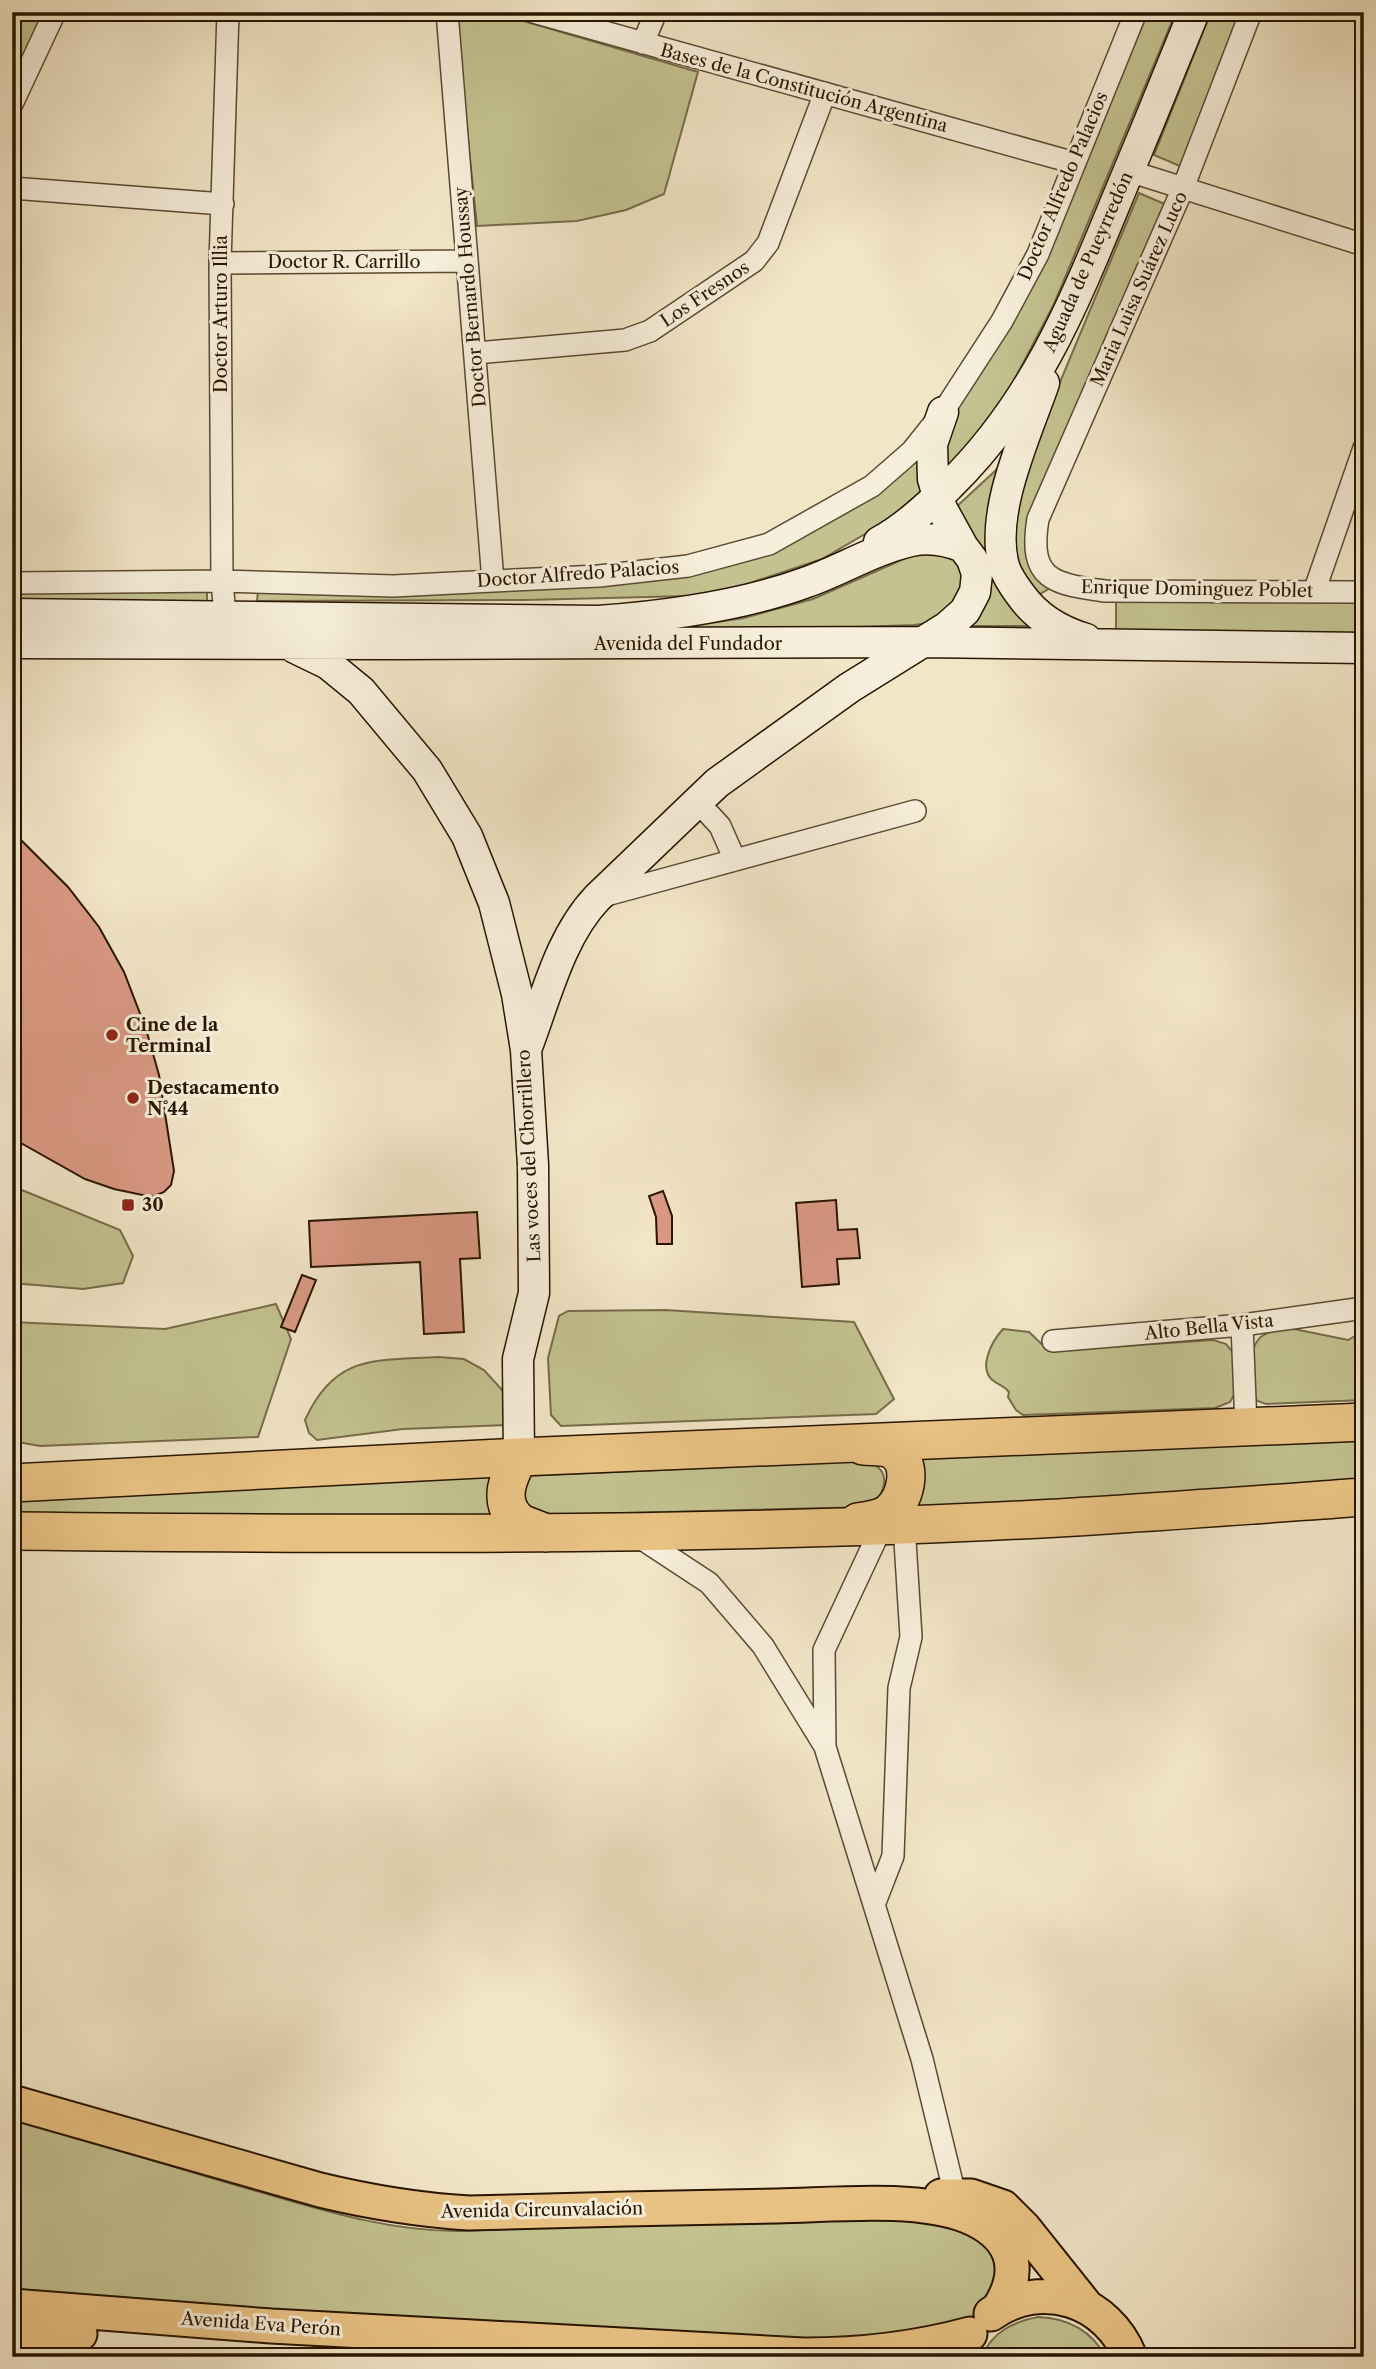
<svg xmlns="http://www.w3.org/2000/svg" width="1376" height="2369" font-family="'Libre Caslon Text',serif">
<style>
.green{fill:#c3c290;stroke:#766c48;stroke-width:2}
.building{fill:#da9984;stroke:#291500;stroke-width:2}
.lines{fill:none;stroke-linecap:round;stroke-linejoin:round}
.street-casing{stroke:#5b4932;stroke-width:24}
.secondary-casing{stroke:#291500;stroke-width:33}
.primary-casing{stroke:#291500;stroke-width:37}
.highway-casing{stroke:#291500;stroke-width:40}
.street{stroke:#f7efdb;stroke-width:21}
.secondary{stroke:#f7efdb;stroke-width:30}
.primary{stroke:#e9c384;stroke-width:33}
.highway{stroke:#e9c384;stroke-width:37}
.poi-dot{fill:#8f2418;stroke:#f7efdb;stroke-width:2.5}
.labels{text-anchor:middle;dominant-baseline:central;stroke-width:6;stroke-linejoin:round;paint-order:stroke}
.street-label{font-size:18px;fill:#291500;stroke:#f7efdb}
.poi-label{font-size:18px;font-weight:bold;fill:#291500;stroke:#f7efdb;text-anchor:start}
</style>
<rect width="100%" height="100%" fill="#f2e6c7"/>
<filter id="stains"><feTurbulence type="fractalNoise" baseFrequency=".00286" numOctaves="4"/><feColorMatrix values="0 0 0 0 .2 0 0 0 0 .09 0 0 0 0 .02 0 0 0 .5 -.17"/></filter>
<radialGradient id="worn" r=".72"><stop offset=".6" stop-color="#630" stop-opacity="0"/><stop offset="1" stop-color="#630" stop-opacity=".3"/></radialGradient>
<path class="green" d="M12 12H43L12 81Z
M458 12H493L698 72 664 194 626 210 577 221 477 226 455 15Z
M1148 12H1176L1054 304 1010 388 982 432 939 478 949 423 1039 269Z
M1211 12H1244L1182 167 1154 155Z
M1139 193 1167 205 1033 513 1050 588 1030 600 1011 557 1017 497 1035 442Z
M1019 439 995 515 1042 626H971L983 606 955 508 995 471Z
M924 450 926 488 884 523 822 559 738 587 689 596 525 600 257 601 258 591 767 553 811 532 873 494Z
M931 547 963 560 966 597 927 623 915 625 698 632 12 628 696 625 744 618 813 599Z
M12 590H207V601H12Z
M1116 600 1364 601V639L1116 637Z
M12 1186 120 1230 133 1256 123 1283 83 1289 12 1283Z
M276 1304 291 1339 258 1437 40 1446 12 1441V1322L165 1329Z
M665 1310 854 1322 894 1399 876 1414 561 1426 551 1415 548 1358 559 1316 568 1311Z
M1289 1328 1348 1340 1364 1331V1400L1266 1404C1260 1402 1255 1401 1253 1395 1248 1381 1249 1345 1262 1336 1270 1330 1280 1330 1289 1328Z
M1003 1329 1029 1332 1049 1351 1213 1340 1226 1344 1236 1356 1238 1388 1230 1402 1215 1408 1023 1415 1016 1410 1008 1397 1009 1392C1004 1386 1001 1386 995 1382 976 1370 992 1341 1003 1329Z
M438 1357 464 1359 484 1370 503 1391 510 1410 507 1425 403 1429 317 1440 309 1433 305 1420C335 1354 374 1361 438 1357Z
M1364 1432V1488L910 1516V1449Z
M861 1461C892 1464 890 1493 867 1507L545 1515 529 1511 516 1486 523 1476Z
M499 1467 505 1523 12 1521V1493Z
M12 2118C93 2142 173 2167 253 2190 322 2210 390 2232 462 2231L876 2212 968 2224 1009 2266 976 2316 948 2328 897 2341 620 2337 12 2291Z
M1038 2317C1068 2318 1091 2330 1106 2357H981C993 2332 1012 2322 1038 2317Z"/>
<path class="building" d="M12 831 68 887 99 927 124 972 146 1029 159 1075 174 1171 171 1185 164 1192 152 1197 114 1189 85 1179 12 1138Z
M663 1191 672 1216V1244H657L656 1217 649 1196Z
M836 1200 838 1230 857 1229 860 1258 837 1259 839 1284 802 1287 796 1203Z
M477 1212 480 1258 460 1259 464 1332 424 1334 420 1262 311 1267 309 1221Z
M302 1275 316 1280 295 1332 281 1327Z"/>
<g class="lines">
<g class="street-casing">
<path id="street" d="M447 12 493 581
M533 12 1075 163
M1251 12 1183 188 1038 519C1028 580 1053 584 1105 591L1364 592
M643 43 656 12
M12 104 55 12
M1129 171 1364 245
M12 188 223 204
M220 263 467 261
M476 353 625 340 650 331 754 261 768 243 825 93
M12 583 222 581 394 586 493 581 599 576 688 566 769 544 872 486 912 451 943 412 1002 321 1038 254 1136 12
M1314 592 1364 448
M225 616 222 581 220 263 228 12
M696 800 720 826 735 860
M599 897 915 811
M1242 1325 1246 1426
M1053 1341 1242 1325 1364 1308
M882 1526 824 1650 825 1747 922 2059 955 2195
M636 1535 709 1583 763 1646 824 1745
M874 1905 893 1856 899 1688 911 1637 904 1525
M372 2357 376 2353"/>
</g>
<g class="secondary-casing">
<path id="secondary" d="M1044 383C1026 435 989 513 1004 566 1007 576 1014 586 1020 594 1036 617 1059 631 1086 639
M879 542C905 528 928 506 949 486 1034 403 1073 306 1117 199 1143 137 1169 74 1194 12
M12 614 598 621C666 616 742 606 807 582 841 570 875 549 911 541 929 537 946 540 963 547
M12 643 395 644 925 642 1364 648
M295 648 328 664 361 691 427 770 467 836 494 903 517 994 526 1050 533 1165 534 1293 518 1359 519 1457
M527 1047C546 997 560 937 597 898L717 783 849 688 947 627 965 611 975 592 977 574 972 559 963 547 942 509 933 479 932 444 943 412"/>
</g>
<g class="primary-casing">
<path id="primary" d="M12 2102 320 2190C370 2202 418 2210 469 2213 572 2210 674 2208 777 2206 833 2205 915 2196 967 2216 1011 2234 1025 2267 999 2308
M941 2196H971L1003 2207 1024 2228 1087 2307
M12 2306 271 2326 804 2355C861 2355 915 2349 970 2334
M991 2314C1041 2278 1108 2300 1130 2357
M12 2330 80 2334"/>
</g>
<g class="highway-casing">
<path id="highway" d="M519 1457C509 1476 497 1500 516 1519 523 1526 538 1529 546 1533
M12 1483 519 1457 1364 1422
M858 1522C867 1521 883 1518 890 1512 907 1499 915 1459 890 1449 883 1446 871 1447 863 1446
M12 1531C309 1534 606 1536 903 1525 1057 1520 1210 1508 1364 1497"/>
</g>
<use href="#street" class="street"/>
<use href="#secondary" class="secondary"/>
<use href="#primary" class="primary"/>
<use href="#highway" class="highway"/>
</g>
<g class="poi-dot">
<circle cx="112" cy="1035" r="7"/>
<circle cx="133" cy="1098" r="7"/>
<rect x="121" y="1198" width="14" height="14" rx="3.5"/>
</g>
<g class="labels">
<g class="street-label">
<text transform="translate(804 88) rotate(15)">Bases de la Constitución Argentina</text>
<text transform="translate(1063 186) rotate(-67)">Doctor Alfredo Palacios</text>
<text x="344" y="262">Doctor R. Carrillo</text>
<text transform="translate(1088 262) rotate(-66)">Aguada de Pueyrredón</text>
<text transform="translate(1139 289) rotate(-66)">Maria Luisa Suárez Luco</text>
<text transform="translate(705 294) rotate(-34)">Los Fresnos</text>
<text transform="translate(470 297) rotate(-95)">Doctor Bernardo Houssay</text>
<text transform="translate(221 314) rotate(-90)">Doctor Arturo Illia</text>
<text transform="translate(578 574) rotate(-4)">Doctor Alfredo Palacios</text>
<text transform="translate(1197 589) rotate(1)">Enrique Dominguez Poblet</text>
<text x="688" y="644">Avenida del Fundador</text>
<text transform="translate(529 1156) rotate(-93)">Las voces del Chorrillero</text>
<text transform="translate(1209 1327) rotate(-6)">Alto Bella Vista</text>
<text transform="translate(542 2210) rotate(-1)">Avenida Circunvalación</text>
<text transform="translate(261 2324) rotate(4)">Avenida Eva Perón</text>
</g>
<g class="poi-label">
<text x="126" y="1025">Cine de la<tspan x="126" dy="21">Terminal</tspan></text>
<text x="147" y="1088">Destacamento<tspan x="147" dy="21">N°44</tspan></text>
<text x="142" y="1205">30</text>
</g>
</g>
<rect width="1376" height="2369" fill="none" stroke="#f2e6c7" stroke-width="42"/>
<rect x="14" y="14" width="1348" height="2341" fill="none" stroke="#291500" stroke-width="3.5"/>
<rect x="21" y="21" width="1334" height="2327" fill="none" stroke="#291500" stroke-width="2"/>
<rect width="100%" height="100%" filter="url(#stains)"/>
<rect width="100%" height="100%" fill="url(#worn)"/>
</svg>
